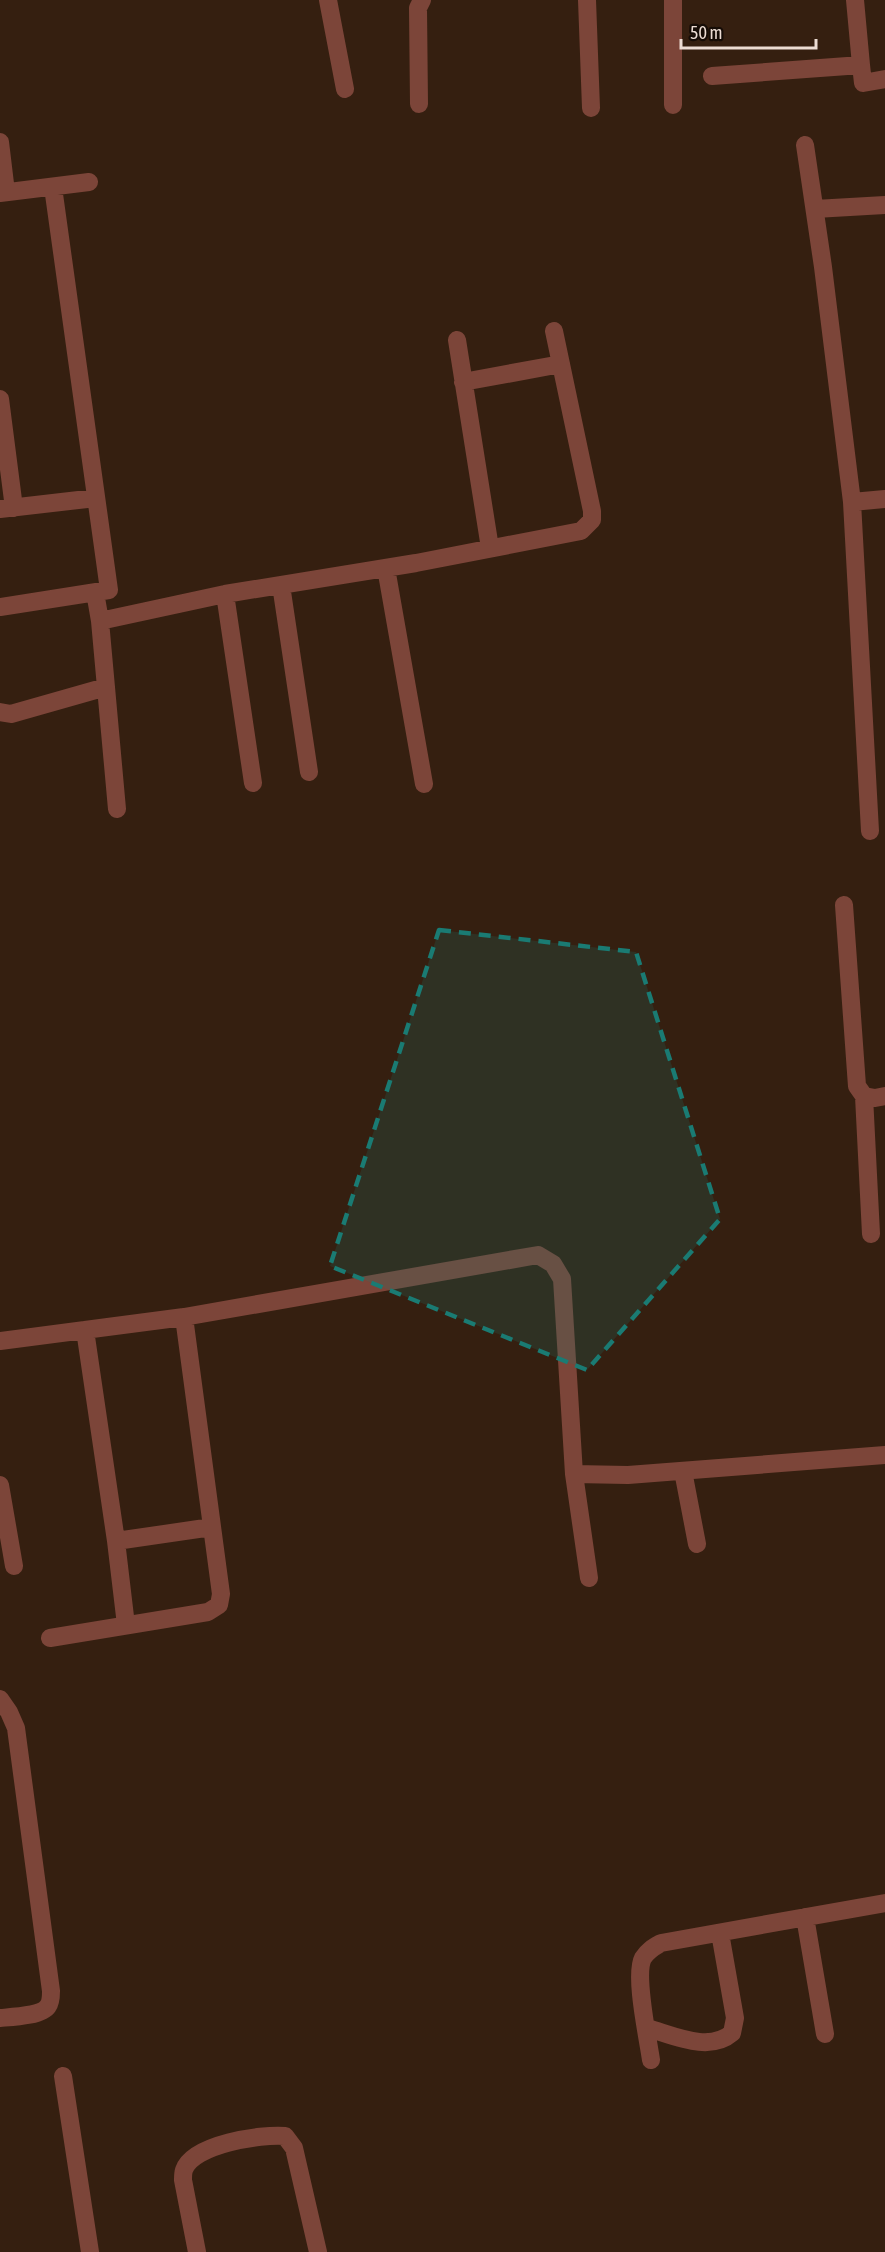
<svg xmlns="http://www.w3.org/2000/svg" width="885" height="2252" font-family="'Asap Condensed',sans-serif">
<style>
.lines{fill:none;stroke-linecap:round;stroke-linejoin:round}
.minor{stroke:#7c4539;stroke-width:18}
.marked{fill:#1a7b73;fill-opacity:0.2;stroke:#1a7b73;stroke-width:4.5;stroke-dasharray:12 8;stroke-linejoin:round}
</style>
<rect width="100%" height="100%" fill="#351f10"/>
<g class="lines">
<path class="minor" d="M328 0 345 89
M587 0 591 108
M673 0V105
M861 65 863 83 885 79
M712 76 861 65 855 0
M419 104 418 8 422 0
M0 142 6 192
M805 145 823 267 852 502 870 831
M0 193 89 182
M815 209 885 205
M457 340 490 548
M463 382 561 364
M0 399 14 508
M852 502 885 499
M0 509 96 498
M386 568 424 784
M281 585 309 772
M95 592 100 621 117 809
M225 594 253 783
M0 607 109 590 53 187
M100 621 225 594 416 563 581 531 592 520V511L554 331
M0 712 11 714 106 687
M844 905 857 1086 864 1096 875 1098 885 1096
M864 1096 871 1234
M85 1330 116 1541 126 1625
M0 1341 184 1317 538 1255 553 1264 562 1279 574 1474 628 1475 885 1455
M683 1471 697 1544
M574 1474 589 1578
M0 1485 14 1566
M116 1541 212 1527
M50 1638 208 1612 219 1605 221 1594 184 1317
M0 1699 9 1712 16 1728 51 1991C51 1996 51 2002 48 2006 42 2016 11 2017 0 2018
M805 1917 825 2034
M647 2028C673 2035 709 2053 732 2033L735 2018 720 1933
M651 2060C648 2038 634 1975 643 1958 648 1950 654 1947 661 1943L885 1903
M63 2076 90 2252
M197 2252 183 2180C183 2176 183 2173 184 2170 193 2144 261 2134 285 2136L294 2148 318 2252"/>
</g>
<path class="marked" d="M439 930 636 952 720 1219 587 1370 330 1266Z"/>
<path d="M681 39v9h135v-9" fill="none" stroke="#ecdcd3" stroke-width="3"/>
<text x="690" y="39" font-size="18" fill="#ecdcd3" stroke="#160c06" stroke-width="4.5" paint-order="stroke">50 m</text>
</svg>
